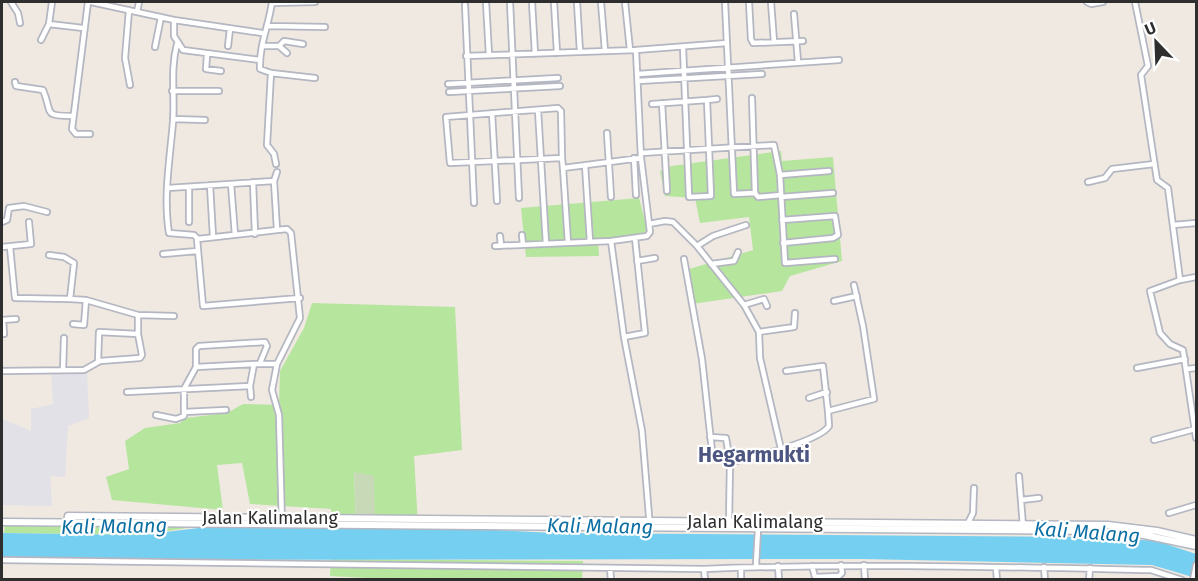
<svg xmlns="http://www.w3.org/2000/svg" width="1198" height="581" font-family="'Fira Sans',sans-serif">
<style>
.industrial{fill:#e3e1e8}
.green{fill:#b6e59e}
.cemetery{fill:#c8d9b8}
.water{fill:#75cff0}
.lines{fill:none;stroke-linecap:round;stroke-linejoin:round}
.minor-casing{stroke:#b4b7c1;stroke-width:8}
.secondary-casing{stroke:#b4b7c1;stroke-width:9}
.minor{stroke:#fff;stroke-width:4.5}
.secondary{stroke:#fff;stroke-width:6}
.labels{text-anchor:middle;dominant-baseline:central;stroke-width:4.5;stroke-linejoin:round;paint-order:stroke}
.street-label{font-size:18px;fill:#2e2e2e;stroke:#fff}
.water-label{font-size:20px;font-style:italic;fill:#0d6fa3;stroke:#fff}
.quarter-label{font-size:21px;font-weight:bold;fill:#4d5680;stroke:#fff}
</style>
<rect width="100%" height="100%" fill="#efe9e1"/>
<path class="industrial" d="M51 371H87L89 418 68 426 65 477 50 476 52 506 2 505V419L31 431V409L53 404Z"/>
<path class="green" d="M781 151 782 161 833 157 842 261 790 276 782 291 692 304 686 270 753 250 749 217 700 223 695 198 665 196 660 171 672 166Z
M639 198 648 232 598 240 599 256 526 257 521 208Z
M312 303 455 307 462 450 414 456 418 525 375 526 354 472 356 526 332 525 331 509 250 504 242 463 217 465 223 510 112 500 106 477 129 469 125 441 145 428 180 423 186 418 227 413 243 404 279 405 280 371 304 328Z
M5 522 233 526 187 528 141 535 4 533Z
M331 559 583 561 582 579 404 580 330 576Z"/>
<path class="cemetery" d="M354 472 374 476 375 526H356Z"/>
<path class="water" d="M215 526H418L554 533 1100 537 1157 541 1196 554V578L1152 565 863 559 2 560V533L141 535Z"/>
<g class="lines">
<g class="minor-casing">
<path id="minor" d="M11 2 18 13 20 23
M88 2 72 129 76 134H90
M91 2 174 20 262 33
M272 2C269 25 259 45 260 69L271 73 315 78
M486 2 489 55
M510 2 519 198
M532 2 535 54
M554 2 557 53
M577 2 580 52
M601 2 605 51
M625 2 630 50
M725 2 734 194 755 193
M749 2 751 39 753 43 803 41
M771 2 774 42
M1087 2 1091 4 1103 2
M1135 2 1148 66 1141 75 1157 180 1168 188 1180 280
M272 3 315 2
M465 5 474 203
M129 10 125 58 130 85
M137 12 139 2
M794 14 798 62
M174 20V36L183 50 260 60
M49 24 83 28
M268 26 325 27
M41 40 49 24 52 2
M177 44C170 70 175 95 173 122 170 158 163 197 169 233L194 235 198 239 277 230 287 229 291 233 300 318 277 364 272 390 279 415 282 525
M228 46 230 29
M262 46H279L287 53
M279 46 284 41 303 44
M155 47 161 17
M683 47 689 197 711 196 707 100 717 99
M636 50 641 158 650 232 647 236 611 241 624 337 642 431 650 528
M207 55 206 69 221 71
M466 56 636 50 727 43
M271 73 267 145 274 154 276 164
M638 74 839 60
M638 81 762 74
M15 82 16 86 43 90C53 113 42 116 72 116
M448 84 558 78
M172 91H219
M449 92 560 86
M752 98 755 193 758 197 781 195
M662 103 667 191
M652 104 707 100
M538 110 546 244
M492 113 497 201
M173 119 205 120
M607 133 611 197
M641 153 774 145 780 175 785 263 835 259
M562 158 561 111 558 108 446 117 450 163 562 158 563 168 641 158
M634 158 636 195
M585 165 590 242
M563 168 568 243
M277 172 274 181 277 230
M780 175 829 171
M253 182 255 234
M1088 182 1105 178 1112 169 1154 164
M231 184 235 235
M210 185 213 237
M189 187V222
M168 188 274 181
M781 197 833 193
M782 220 835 216 838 235 833 238 783 243
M2 222 7 220 9 208 24 206 47 212
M649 224 665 221 673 222 697 246 744 305 759 332 760 358 781 449
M1173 225 1196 223
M522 235 523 245
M500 236 501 246
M197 239 203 306 300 298
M495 246 611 241
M697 246 713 236 746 225
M2 247 31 244 29 222
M10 247 15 298 70 299
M163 254 197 251
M49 255 64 257 74 263 70 299 86 300 138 315V334L99 332 98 362
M684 259 702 359 712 451
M637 261 655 258
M711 264 734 261 738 252
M1196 277 1180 280 1150 291 1160 333 1170 344 1183 350 1196 438
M834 301 857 296
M744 305 764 299 767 306
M138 315 174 316
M2 320 16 319
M3 320 4 334
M73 324 84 325 86 300
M759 332 794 327 795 313
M624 337 645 333 635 238
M196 367V349L199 346 265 342 267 346 260 363
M1137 368 1185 359
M1187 369 1196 368
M63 370 64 338
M2 371 84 370 100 361 140 358 142 355 138 334
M786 371 823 366 828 411
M250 386 251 397
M127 392 250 386 254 364H277
M809 398 827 392
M184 412 226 410
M156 415 176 419 184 416V389L196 367 254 364
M710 437 726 438 730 462
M1154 440 1195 429
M1019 476 1023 526
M1021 500 1039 498
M1169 513 1196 505
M729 523 730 462C749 459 820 441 829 426L828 411 874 399 863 326 854 285
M968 523 973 513 974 488
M2 560 704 569C853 563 1002 567 1151 570L1182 580
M756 565 758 529
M864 565 865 580
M778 566 779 580
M812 566 815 577 839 576 842 573 841 565
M1044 567 1045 580
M610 568 611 580
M741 568V580
M996 568 997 580
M704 569 705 580
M1089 580 1090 568
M1193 580 1196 565"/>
</g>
<g class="secondary-casing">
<path id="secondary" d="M2 522 1097 531 1139 534 1196 546
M67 523 68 516 1108 525 1157 531 1196 540"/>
</g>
<use href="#minor" class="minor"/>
<use href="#secondary" class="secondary"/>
</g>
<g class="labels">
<g class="street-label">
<text x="270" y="518">Jalan Kalimalang</text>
<text x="755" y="522">Jalan Kalimalang</text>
</g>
<g class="water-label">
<text transform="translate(114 526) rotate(-1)">Kali Malang</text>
<text transform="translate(600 526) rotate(1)">Kali Malang</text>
<text transform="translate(1087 532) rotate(4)">Kali Malang</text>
</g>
<g class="quarter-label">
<text x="754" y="455">Hegarmukti</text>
</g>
</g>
<rect width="1198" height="581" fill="none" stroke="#2e2e2e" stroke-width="6"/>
<g transform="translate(1156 42) rotate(337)" stroke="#ffffff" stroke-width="4.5" paint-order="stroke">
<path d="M0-4.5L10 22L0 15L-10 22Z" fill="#2e2e2e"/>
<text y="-9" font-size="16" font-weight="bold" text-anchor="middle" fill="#2e2e2e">U</text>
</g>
</svg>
